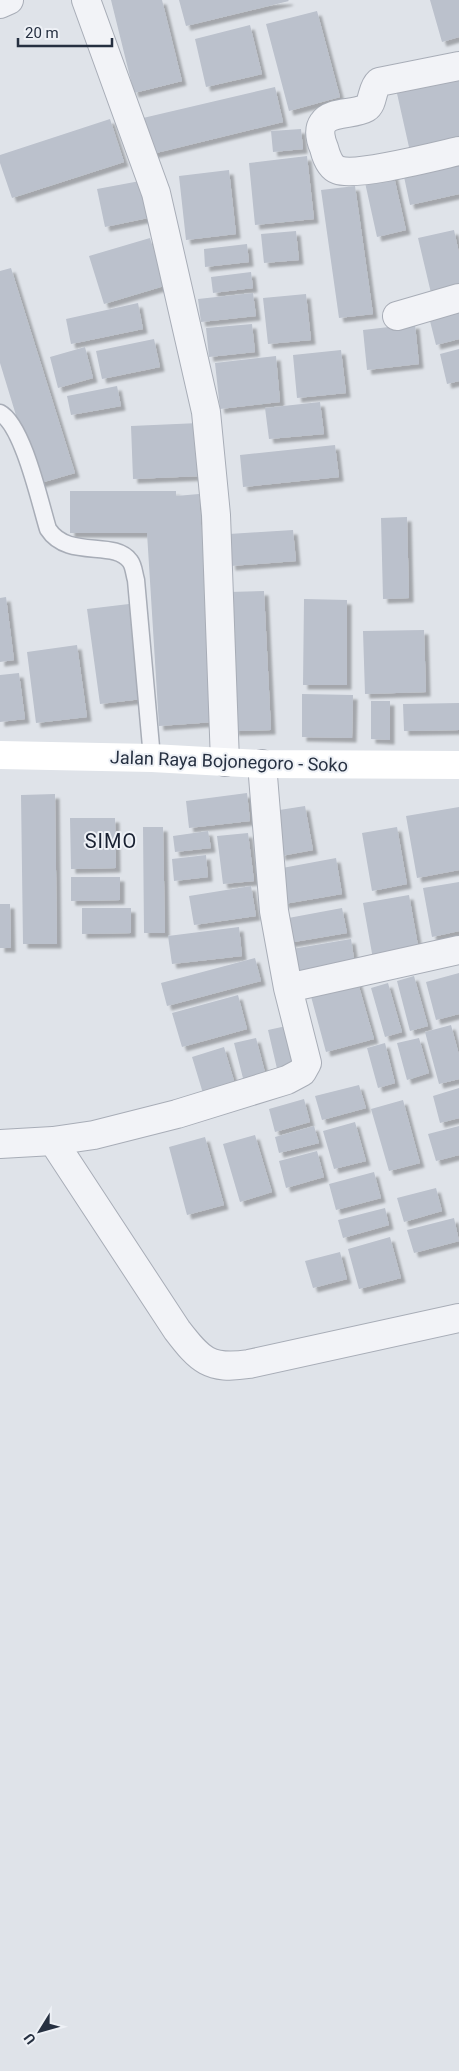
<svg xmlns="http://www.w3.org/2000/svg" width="459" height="2071" font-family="Roboto,sans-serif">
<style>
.building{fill:#bbc1cc;filter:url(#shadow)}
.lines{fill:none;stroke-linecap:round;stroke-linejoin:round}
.lane-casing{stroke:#a8adb7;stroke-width:19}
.street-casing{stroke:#a8adb7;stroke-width:30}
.lane{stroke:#f2f3f7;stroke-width:16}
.street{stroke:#f2f3f7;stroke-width:28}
.secondary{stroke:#fff;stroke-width:28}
.labels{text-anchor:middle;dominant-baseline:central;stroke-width:4;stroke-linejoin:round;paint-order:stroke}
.street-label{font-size:18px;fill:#263041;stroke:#eef1f6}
.quarter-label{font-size:20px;letter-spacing:1px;fill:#192132;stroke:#eef1f6}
</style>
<defs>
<filter id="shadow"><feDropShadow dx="4.5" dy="4.5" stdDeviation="1" flood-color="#0004"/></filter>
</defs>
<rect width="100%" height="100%" fill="#dfe3e9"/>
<path class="building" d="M111 0H162L182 81 134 93Z
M179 0H288L289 1 186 26Z
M430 0H459V37L442 42Z
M317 11 340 97 289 111 266 24Z
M250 25 262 74 206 87 195 39Z
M459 75V145L411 156 396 89Z
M275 87 283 122 152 154 143 118Z
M110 119 124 162 12 198 0 163V155Z
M301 129 303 149 273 152 271 131Z
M307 156 314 219 255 225 249 163Z
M459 161V194L410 205 403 172Z
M229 170 236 234 186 240 179 176Z
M393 172 406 230 377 237 364 178Z
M140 181 148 218 105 227 97 189Z
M355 186 373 314 339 318 321 190Z
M454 230 459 253V286L431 293 418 238Z
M296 231 299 260 264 263 261 234Z
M150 238 164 286 104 304 89 256Z
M247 244 249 262 205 267 204 249Z
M11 268 75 473 37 484 0 363V271Z
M251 272 253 288 213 293 211 277Z
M253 293 256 316 201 322 198 299Z
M306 294 311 340 268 344 263 298Z
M138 303 143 329 71 344 66 319Z
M459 309V339L436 345 429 317Z
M252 324 255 352 209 357 206 328Z
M415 324 419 364 367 370 363 330Z
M154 339 160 367 102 379 96 351Z
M85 347 93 378 58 388 50 357Z
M459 349V381L447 384 440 354Z
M341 350 346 393 297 398 293 355Z
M276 356 280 402 220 409 215 363Z
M117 386 121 406 71 415 67 396Z
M320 402 324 434 269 439 265 408Z
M199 423 202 476 133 479 131 426Z
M335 445 339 477 243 487 240 455Z
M70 491H176V496L199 494 214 722 159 726 147 533H70Z
M407 517 409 598 383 599 381 518Z
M293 530 296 561 231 566 229 534Z
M264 591 271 730 234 731 229 592Z
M6 597 14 660 0 662V598Z
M304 599 347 600V685H303Z
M129 604 142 699 100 704 87 609Z
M424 630 426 692 365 694 363 631Z
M77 645 87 717 36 723 27 652Z
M19 673 25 719 0 722V675Z
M302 694 353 695 352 738 302 737Z
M371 701H390V740L371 739Z
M459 703V730L404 731 403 704Z
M247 793 250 821 189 828 186 801Z
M55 794 57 944H23L21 795Z
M305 806 313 850 281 856 273 811Z
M459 807V870L417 878 406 816Z
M70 818H115L116 868 71 869Z
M143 827H163L165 933H144Z
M397 827 407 884 372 891 362 833Z
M208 831 211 848 175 852 173 836Z
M248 833 254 881 223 884 217 836Z
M206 855 208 877 174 881 172 859Z
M336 858 342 894 284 904 277 869Z
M71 877H120V900L71 901Z
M459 882V931L432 937 423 888Z
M251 886 256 916 194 925 189 896Z
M409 895 419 951 373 959 363 903Z
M0 904H10L11 948H0Z
M82 908H131V933L82 934Z
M342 908 347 933 288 943 283 919Z
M239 927 242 956 172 964 168 936Z
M351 939 355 965 290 976 286 950Z
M255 958 261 981 167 1006 161 983Z
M459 973V1014L436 1020 426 982Z
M356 976 374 1039 326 1052 309 989Z
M414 976 428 1026 410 1031 397 981Z
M388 983 402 1032 385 1037 371 988Z
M238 995 247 1029 182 1047 172 1013Z
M291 1025 301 1068 278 1073 268 1030Z
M451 1025 459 1055V1079L439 1084 425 1032Z
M256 1038 267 1080 245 1086 234 1043Z
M419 1038 429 1073 407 1080 397 1043Z
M385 1043 395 1083 378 1088 367 1048Z
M224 1047 237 1091 205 1100 192 1057Z
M359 1085 366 1108 322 1120 315 1096Z
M459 1088V1118L440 1123 433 1096Z
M304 1099 310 1122 275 1132 269 1109Z
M403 1100 420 1163 389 1171 371 1109Z
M355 1122 366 1161 334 1169 323 1131Z
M314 1126 319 1143 279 1153 275 1137Z
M459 1126V1155L436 1161 428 1134Z
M255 1135 272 1192 240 1202 223 1144Z
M205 1137 224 1205 187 1215 169 1147Z
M317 1151 324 1177 286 1188 279 1161Z
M374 1172 381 1198 336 1210 329 1184Z
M436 1188 442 1211 404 1222 397 1198Z
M385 1208 389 1225 343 1238 338 1220Z
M454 1218 459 1241 414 1253 407 1230Z
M390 1237 401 1278 359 1289 348 1249Z
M340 1252 347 1279 313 1288 305 1261Z"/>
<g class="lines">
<g class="lane-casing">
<path id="lane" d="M0 413C23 425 40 503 48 529 68 560 114 539 130 561 134 566 134 574 136 580L152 758"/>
</g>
<g class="street-casing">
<path id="street" d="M86 0 156 193 206 412 216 515 225 762
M0 4 9 0
M459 66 379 82C371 89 374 103 366 108 354 115 331 111 323 123 318 130 321 141 324 148 326 156 330 167 338 170 356 177 437 156 459 151
M397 316 459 298
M288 988 459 950
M53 1141 177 1330C200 1360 209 1370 249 1364L459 1318
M0 1144 53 1141 94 1135 177 1114 287 1080 302 1072 307 1063 288 988 274 911 262 764"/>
</g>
<use href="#lane" class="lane"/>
<use href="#street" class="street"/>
<path class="secondary" d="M0 755 152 758 262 764 459 765"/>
</g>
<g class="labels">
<g class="street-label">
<text transform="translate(229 761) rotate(2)">Jalan Raya Bojonegoro - Soko</text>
</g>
<g class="quarter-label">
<text x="111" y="841">SIMO</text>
</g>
</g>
<g transform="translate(40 2031) rotate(233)" stroke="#eef1f6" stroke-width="4" paint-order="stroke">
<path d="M0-4L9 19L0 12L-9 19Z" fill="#263041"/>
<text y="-8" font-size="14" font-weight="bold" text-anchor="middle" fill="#263041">U</text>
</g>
<path d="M18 38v8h94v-8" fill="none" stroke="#263041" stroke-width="2.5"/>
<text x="25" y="38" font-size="15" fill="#263041" stroke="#eef1f6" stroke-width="4" paint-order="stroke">20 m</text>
</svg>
